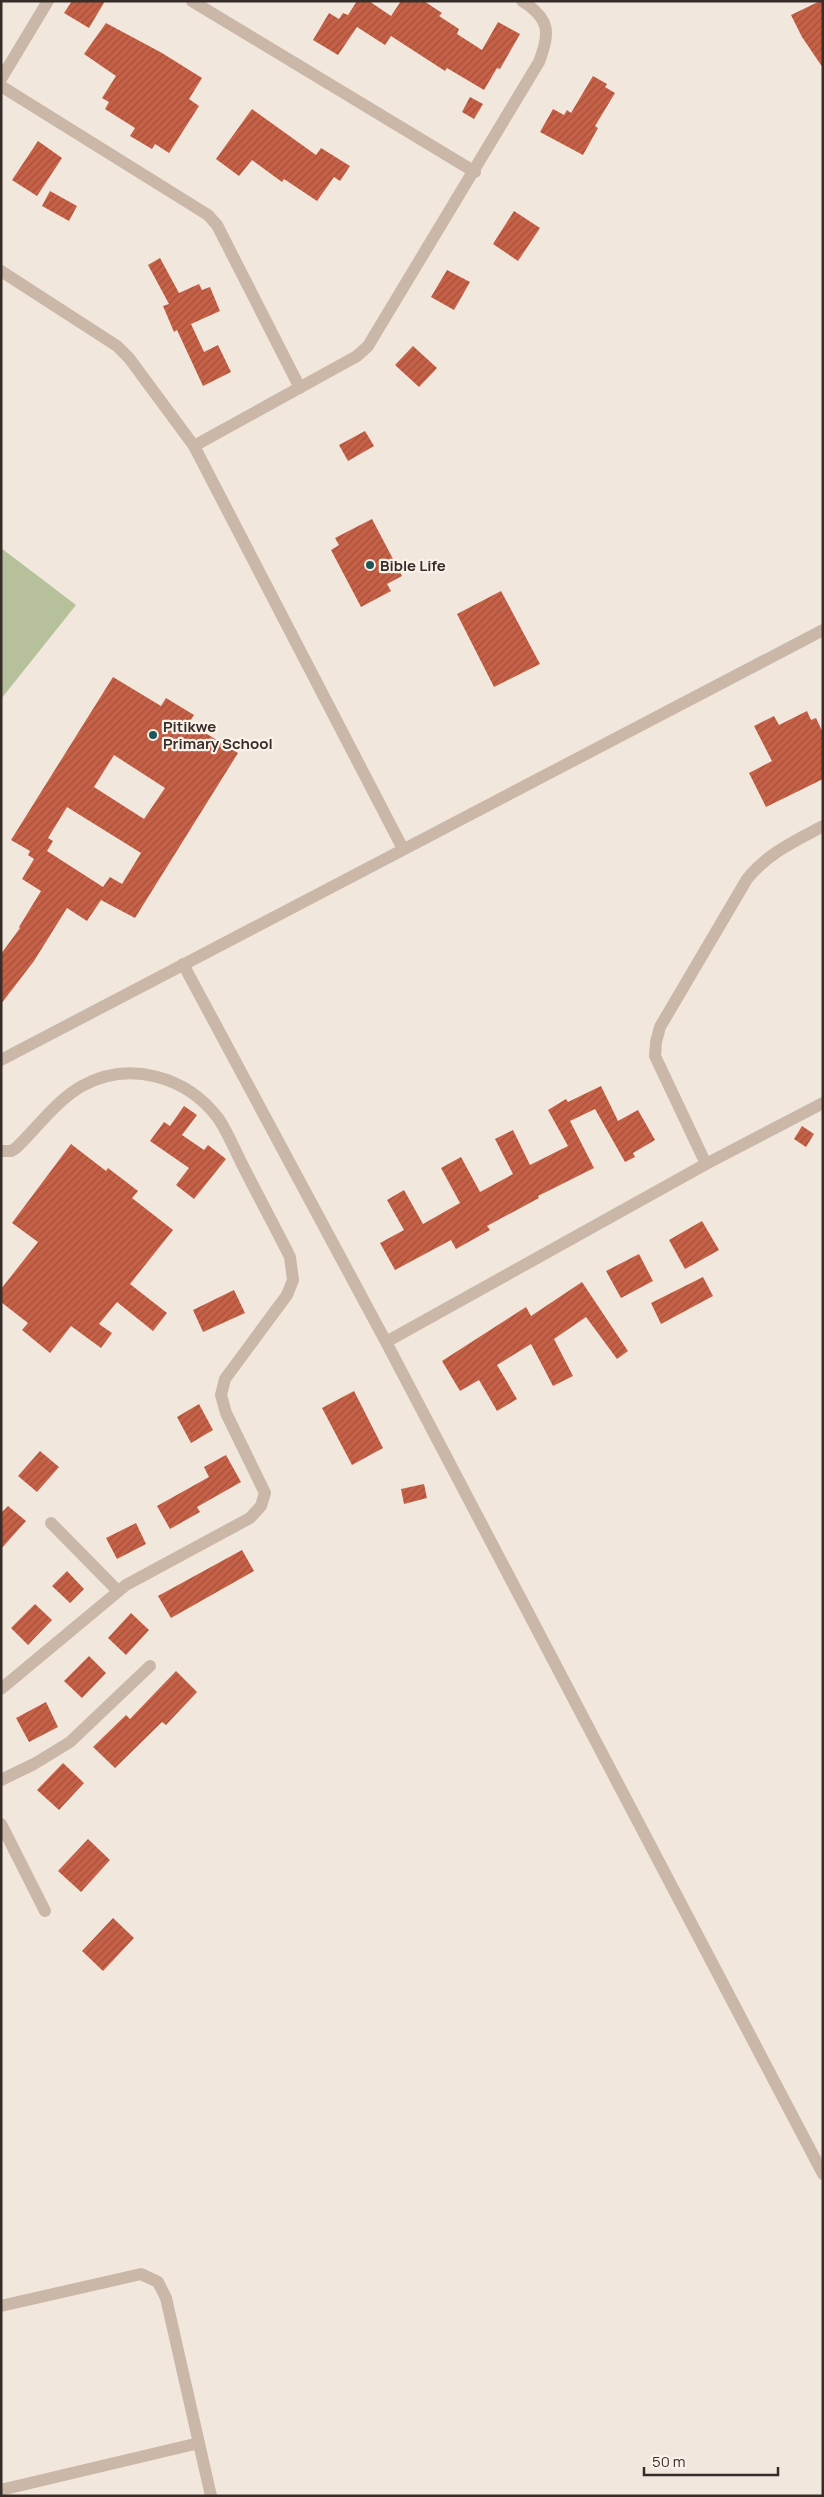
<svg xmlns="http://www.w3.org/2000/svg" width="824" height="2497" font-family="Manrope,sans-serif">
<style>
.grass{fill:#b6c19c}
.building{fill:url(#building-hatch);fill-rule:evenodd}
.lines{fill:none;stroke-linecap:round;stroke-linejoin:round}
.minor{stroke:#cbb7a8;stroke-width:12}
.poi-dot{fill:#1e5759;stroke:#faf1e9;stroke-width:2}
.labels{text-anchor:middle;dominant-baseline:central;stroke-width:4.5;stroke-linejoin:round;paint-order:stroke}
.poi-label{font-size:15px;font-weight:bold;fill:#372d28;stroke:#faf1e9;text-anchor:start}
</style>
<defs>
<pattern id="building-hatch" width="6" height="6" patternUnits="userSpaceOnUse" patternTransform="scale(1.25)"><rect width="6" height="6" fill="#c66147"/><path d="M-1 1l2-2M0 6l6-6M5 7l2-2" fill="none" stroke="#a2503b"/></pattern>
</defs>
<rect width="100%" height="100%" fill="#f2e7dd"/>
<path class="grass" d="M1 548 76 605 1 699Z"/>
<path class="building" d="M72 1H105L89 28 64 13Z
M357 1H369L391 16 401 1H424L442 13 439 16 459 29 457 34 482 50 498 22 520 34 500 69 497 68 484 90 447 68 445 71 391 36 385 45 357 27 338 55 313 40 329 13 339 19 343 13 348 15Z
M820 1H823V68L802 37 791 15Z
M106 23 162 53 202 78 189 99 199 106 169 153 155 144 152 149 130 136 135 128 105 109 109 102 102 98 116 76 84 54Z
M593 76 607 84 605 87 615 93 595 126 598 128 583 155 540 132 553 109 564 115 567 110 571 113Z
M470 97 483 104 474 119 462 112Z
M252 109 316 155 321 148 350 166 340 181 334 177 317 201 284 179 282 182 252 160 239 176 216 159Z
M38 141 62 158 37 196 12 180Z
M50 191 77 206 69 221 42 206Z
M514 211 540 228 518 261 493 244Z
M160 258 179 293 199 284 202 290 210 287 220 311 191 324 204 352 218 345 231 372 203 386 177 330 174 332 163 306 169 304 148 265Z
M447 270 470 282 454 310 431 297Z
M413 346 437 368 419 387 395 365Z
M365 431 374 446 348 461 339 445Z
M372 519 402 576 387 584 391 591 361 607 331 550 339 545 335 538Z
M501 591 540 664 494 687 457 614Z
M113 677 161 706 166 698 194 715 189 723 238 753 135 918 101 900 87 921 67 908 34 961 1 1004V954L20 928 19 927 41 891 22 879 34 859 28 855 30 851 11 840ZM114 755 165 788 144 819 94 787ZM67 807 141 853 122 884 110 877 103 887 47 851 53 841 48 838Z
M807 711 811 720 816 718 823 733V779L766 807 749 773 772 761 754 726 774 716 779 725Z
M601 1086 618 1121 638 1110 655 1140 633 1153 635 1157 625 1162 595 1109 570 1121 594 1168 538 1196 539 1198 487 1226 490 1230 456 1249 451 1240 395 1270 380 1243 404 1230 387 1200 404 1190 423 1224 460 1203 441 1168 461 1157 480 1192 513 1174 495 1139 513 1130 530 1165 568 1146 548 1110 566 1099 568 1102Z
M184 1106 197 1115 182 1135 204 1150 208 1145 226 1159 194 1199 176 1185 189 1168 150 1141 164 1122 170 1126Z
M802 1126 814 1134 806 1147 794 1139Z
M71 1144 106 1171 108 1168 138 1191 132 1198 173 1230 130 1284 167 1313 153 1331 117 1302 99 1324 112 1333 101 1348 71 1326 50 1353 22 1330 28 1323 1 1302V1289L38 1242 12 1223Z
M702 1221 719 1250 685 1269 669 1240Z
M639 1254 653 1281 621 1298 606 1271Z
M703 1277 713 1296 661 1324 651 1303Z
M582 1282 628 1351 617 1359 586 1317 554 1339 573 1376 553 1386 531 1344 497 1365 517 1399 497 1411 479 1380 460 1391 442 1361 526 1307 531 1316Z
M234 1290 245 1313 203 1332 193 1310Z
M354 1391 383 1448 352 1465 322 1408Z
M199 1404 213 1430 191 1443 177 1417Z
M40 1451 59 1467 37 1492 18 1476Z
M226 1455 241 1482 197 1507 200 1512 170 1529 157 1506 209 1477 204 1467Z
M424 1484 427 1498 404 1504 401 1489Z
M8 1506 26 1521 1 1549V1513Z
M136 1523 146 1544 117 1559 106 1538Z
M242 1550 254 1571 171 1618 158 1596Z
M67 1571 84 1589 70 1603 52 1586Z
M35 1604 52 1620 28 1645 11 1628Z
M131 1613 149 1630 126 1655 108 1638Z
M89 1656 106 1673 82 1698 64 1681Z
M176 1671 197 1692 166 1725 162 1722 115 1768 93 1747 126 1715 130 1719Z
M46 1702 58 1727 29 1742 16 1718Z
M63 1763 84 1783 59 1810 37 1790Z
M88 1839 110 1860 81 1892 58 1871Z
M113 1918 134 1938 103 1971 82 1951Z"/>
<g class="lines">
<path class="minor" d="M192 1 475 172
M1 79 48 1
M1 86 208 215 217 225 300 388
M1 271 117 346 129 358 194 446 403 849
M194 446 357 356 368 346 539 62C550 34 551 19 522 1
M183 964 386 1342 823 2174
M1 1060 823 630
M1 1151H11L16 1148C36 1129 58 1099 82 1086 129 1060 186 1076 218 1118 227 1131 234 1148 241 1162 257 1194 274 1225 290 1257L293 1280 287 1295 225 1379 221 1395 226 1413 265 1493 261 1506 250 1518 126 1585 1 1689
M706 1164 655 1056 656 1042 660 1027 747 879C768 853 795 841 823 826
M386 1342 706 1164 823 1103
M51 1523 118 1591
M1 1780 34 1764 70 1742 150 1666
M1 1824 45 1911
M1 2306 141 2274 158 2282 166 2298 211 2496
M1 2490 199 2443"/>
</g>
<g class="poi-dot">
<circle cx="370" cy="565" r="5"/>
<circle cx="153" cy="735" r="5"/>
</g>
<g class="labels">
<g class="poi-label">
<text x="380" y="565">Bible Life</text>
<text x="163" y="726">Pitikwe<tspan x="163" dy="17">Primary School</tspan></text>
</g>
</g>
<rect width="824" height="2497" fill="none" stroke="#372d28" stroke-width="5"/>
<path d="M644 2467v8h134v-8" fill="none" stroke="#372d28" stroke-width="2.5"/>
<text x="652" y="2467" font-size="15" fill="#372d28" stroke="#faf1e9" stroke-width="4" paint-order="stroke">50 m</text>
</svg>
